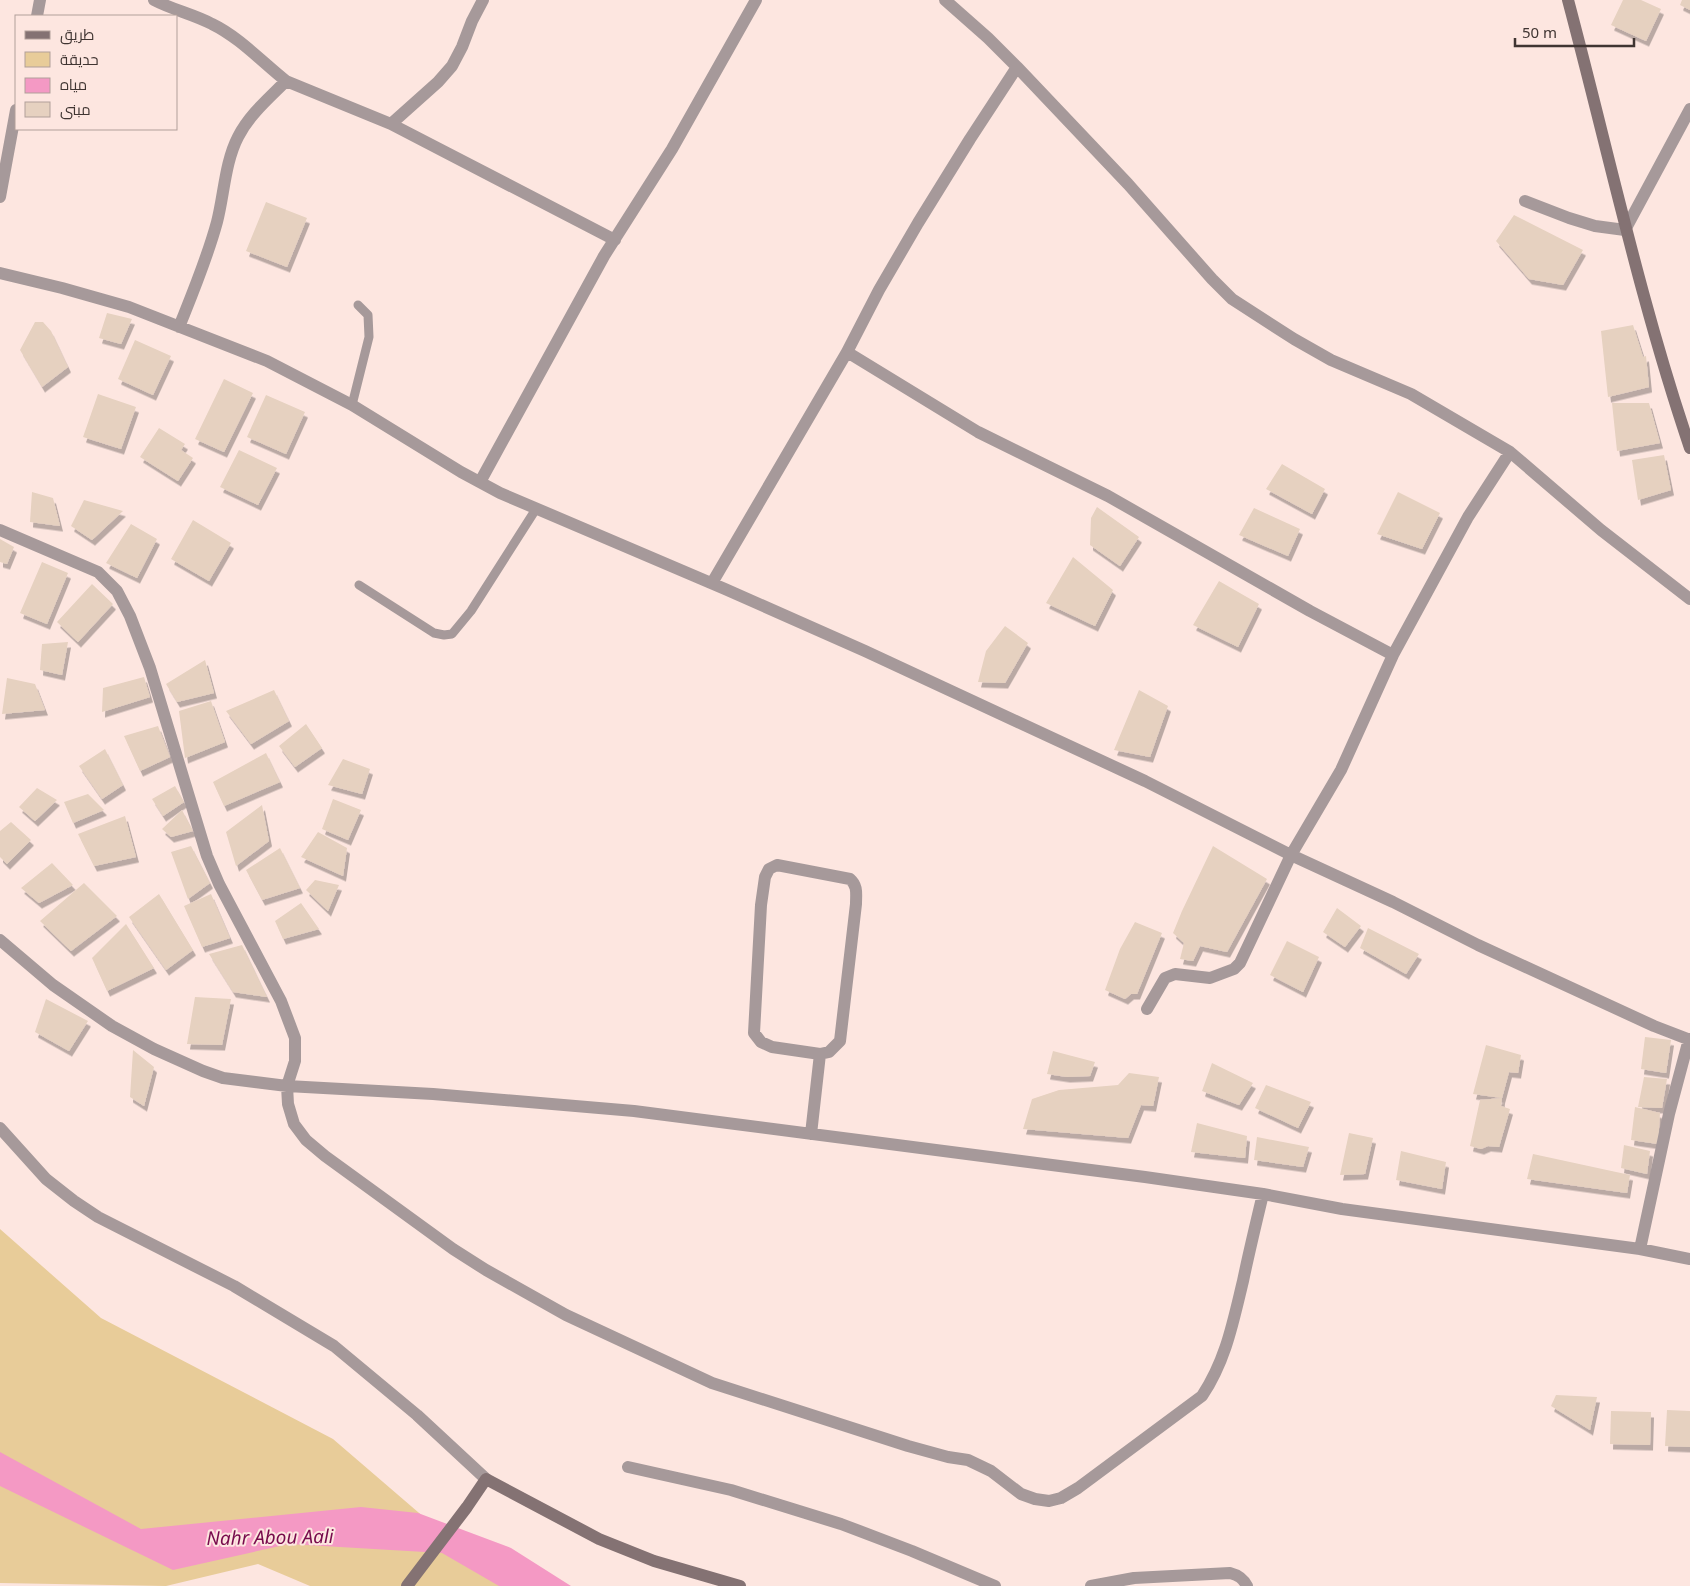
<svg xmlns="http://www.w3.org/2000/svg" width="1690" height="1586" font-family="'Noto Sans',Cairo,sans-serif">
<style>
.green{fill:#e8cc99}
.water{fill:#f499c4}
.building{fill:#e6d1c0;filter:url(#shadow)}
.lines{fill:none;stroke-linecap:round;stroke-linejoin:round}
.lane{stroke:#a6999a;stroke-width:9}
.street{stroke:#a6999a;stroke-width:12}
.secondary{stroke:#847273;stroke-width:12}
.labels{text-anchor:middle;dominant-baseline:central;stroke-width:4;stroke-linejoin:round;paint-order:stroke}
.water-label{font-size:19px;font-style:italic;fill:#770a4c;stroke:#fde6e0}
</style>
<defs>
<filter id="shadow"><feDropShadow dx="3" dy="5.5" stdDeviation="0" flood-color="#0004"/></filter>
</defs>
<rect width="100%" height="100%" fill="#fde6e0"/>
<path class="green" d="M0 1229 101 1318 333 1439 504 1586H310L258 1564 166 1586 0 1583Z"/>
<path class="water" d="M0 1452 141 1529 361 1507 418 1513 511 1548 571 1586H499L442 1553 289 1544 173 1570 0 1486Z"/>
<path class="building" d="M1623 0H1641L1661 9 1646 41 1611 25Z
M1682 0H1690V10L1680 5Z
M266 202 307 218 287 267 246 251Z
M1514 215 1583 250 1563 285 1529 279 1496 241Z
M107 313 132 319 121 344 99 338Z
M35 322H43L51 331 68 367 42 387 20 350Z
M1633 325 1643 357 1646 356 1649 387 1608 397 1601 331Z
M135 340 171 356 153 395 118 379Z
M224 379 253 393 224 452 195 439Z
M98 394 136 407 121 449 83 437Z
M266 395 305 412 286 454 247 437Z
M1612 403H1649L1660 443 1617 451Z
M159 428 185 444 181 450 193 458 178 481 140 457Z
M239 450 277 468 258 505 220 487Z
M1664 455 1671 490 1638 500 1632 460Z
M1282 464 1325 489 1312 514 1266 489Z
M32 492 53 498 60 526 30 522Z
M1398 492 1440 513 1422 549 1377 534Z
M84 500 123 511 92 540 71 526Z
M1097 507 1139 537 1120 566 1090 545 1091 518Z
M1254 508 1300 529 1288 556 1239 535Z
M193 520 231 543 209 581 171 559Z
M131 524 157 539 137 578 106 563Z
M0 539 14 547 7 564 0 562Z
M1073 557 1113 590 1095 626 1046 603Z
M42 562 68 573 47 624 20 613Z
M1219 581 1259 604 1238 647 1193 625Z
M92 584 113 604 78 642 57 622Z
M1005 626 1028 643 1005 683 978 682 986 651Z
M68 642 62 675 40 670 42 644Z
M205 660 214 693 177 702 166 684Z
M144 677 150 697 102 712 103 688Z
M7 678 35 684 45 710 2 714Z
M274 690 289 721 251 744 226 711Z
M1139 690 1168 706 1150 757 1114 750Z
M211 701 225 742 185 758 179 711Z
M306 724 322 748 295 767 279 746Z
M158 726 170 757 140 771 124 736Z
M105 749 123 785 102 799 79 766Z
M266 753 280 782 224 806 213 782Z
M343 759 370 769 362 794 328 785Z
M175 786 184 802 163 816 152 799Z
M37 788 57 800 35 821 19 807Z
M88 794 104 810 73 823 64 802Z
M333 799 361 810 348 840 322 829Z
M262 805 269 841 236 866 226 832Z
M182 810 193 831 171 837 162 829Z
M125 816 136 857 94 866 78 834Z
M11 822 31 840 7 864 0 857V831Z
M318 832 347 848 343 876 301 857Z
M191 846 210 883 188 899 171 852Z
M1213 846 1267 879 1227 952 1200 946 1193 961 1180 959 1184 943 1173 933 1182 911Z
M280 848 300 888 262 900 246 870Z
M52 863 73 885 39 903 21 888Z
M315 880 339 885 328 911 306 890Z
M84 883 117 916 71 951 40 921Z
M159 894 193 950 166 970 129 917Z
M211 894 230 938 202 947 184 906Z
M301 903 319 929 283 939 275 921Z
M1337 908 1361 926 1345 947 1323 932Z
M1135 922 1162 933 1137 994H1131L1125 999 1105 990 1120 949Z
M126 924 154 968 107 991 92 958Z
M1368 928 1419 954 1406 974 1360 948Z
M1287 941 1319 957 1303 992 1270 975Z
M242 945 267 997 233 992 209 954Z
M195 997 231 999 222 1045 187 1044Z
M46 999 88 1021 69 1051 35 1032Z
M1645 1037 1671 1040 1666 1073 1641 1069Z
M1486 1045 1521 1055 1518 1073 1509 1072 1502 1098 1473 1094Z
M133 1050 154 1067 144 1106 130 1097Z
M1053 1051 1095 1062 1090 1076 1067 1077 1047 1074Z
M1212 1063 1253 1083 1239 1105 1202 1091Z
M1129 1073 1159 1077 1153 1106 1141 1105 1128 1138 1023 1129 1032 1099 1059 1090 1118 1085Z
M1644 1077 1667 1079 1662 1108 1638 1107Z
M1266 1085 1311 1102 1298 1128 1255 1108Z
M1502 1098 1501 1106 1510 1109 1499 1147 1488 1146 1481 1149 1470 1146 1480 1100Z
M1635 1107 1660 1113 1658 1144 1631 1140Z
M1197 1123 1247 1136 1245 1158 1191 1152Z
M1349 1133 1373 1138 1365 1174 1340 1175Z
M1257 1137 1309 1147 1303 1167 1254 1160Z
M1624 1145 1650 1151 1647 1174 1621 1168Z
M1401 1151 1446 1162 1442 1189 1396 1180Z
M1533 1154 1630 1175 1627 1193 1527 1179Z
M1556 1395 1597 1397 1590 1430 1551 1406Z
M1667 1410 1690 1411V1447L1665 1446Z
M1611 1411 1651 1412 1650 1445 1610 1444Z"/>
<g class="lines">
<path class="lane" d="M352 405 369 337 368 315 358 305
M359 585 434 633 444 635 452 634 471 611 536 509"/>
<path class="street" d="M154 0C173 10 193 14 212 24 239 37 262 62 286 81
M945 0 988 38 1017 67 1128 184 1212 279 1232 299 1294 339 1331 360 1411 394 1510 452 1601 530 1690 599
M37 16 40 0
M391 124 615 240
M0 197 16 110
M1525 201 1569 218 1595 226 1625 230 1690 109
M0 273 62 288 129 307 267 361 352 405 461 472 500 493 725 589 865 651 1145 781 1291 855 1393 902 1478 945 1654 1026 1690 1040
M179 327C193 292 207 259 217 222 224 195 225 162 238 137 249 115 269 98 286 81L391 124 438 82 452 66 462 47 472 21 483 0
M847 352 978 432 1108 496 1310 611 1393 655
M480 482 604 256 672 149 756 0
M0 530 98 572 117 591 130 616 150 668 207 856 219 884 281 1001 295 1038V1061L287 1086 288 1104 294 1124 306 1140 325 1156 453 1249 486 1270 566 1315 712 1383 908 1446 948 1457 968 1460 991 1471 1021 1494 1035 1499 1049 1501 1061 1498 1078 1488 1202 1396C1226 1360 1233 1322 1243 1281 1249 1252 1256 1223 1263 1194
M712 583 847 352 879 290 918 223 970 139 1017 67
M777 865 850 879C858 886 856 894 856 904L840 1041 829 1052 820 1054 772 1047 761 1042 754 1033 761 905 765 877 769 869Z
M0 940 53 985 112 1026 154 1049 203 1071 223 1078 287 1086 433 1094 634 1111 1145 1177 1263 1194 1342 1209 1640 1249 1690 1259
M1147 1009 1165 978 1175 974 1210 978 1234 969 1240 963 1291 855 1341 770 1393 655 1468 517 1510 452
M0 1128 46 1179 74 1201 98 1217 234 1286 334 1346 417 1415 486 1479
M811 1134 820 1054
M1640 1249 1669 1114 1689 1039
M628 1467 731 1490 841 1524 912 1551 995 1586
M1091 1586 1134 1578 1230 1573C1238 1575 1243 1578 1247 1586"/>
<path class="secondary" d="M1568 0C1608 150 1640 301 1690 448
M407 1586 467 1507 486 1479 599 1539 654 1561 740 1586"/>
</g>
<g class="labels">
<g class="water-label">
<text transform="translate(270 1537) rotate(-1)">Nahr Abou Aali</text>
</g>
</g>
<rect x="15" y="15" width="162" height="115" fill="#fde6e0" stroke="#b19f9a"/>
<rect x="25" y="31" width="25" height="8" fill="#847273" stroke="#b19f9a"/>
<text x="60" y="40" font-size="15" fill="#403532">طريق</text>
<rect x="25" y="52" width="25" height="15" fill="#e8cc99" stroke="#b19f9a"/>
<text x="60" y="65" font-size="15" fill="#403532">حديقة</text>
<rect x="25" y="78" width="25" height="15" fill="#f499c4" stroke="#b19f9a"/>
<text x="60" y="90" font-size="15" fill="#403532">مياه</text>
<rect x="25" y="102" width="25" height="15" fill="#e6d1c0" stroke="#b19f9a"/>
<text x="60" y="115" font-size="15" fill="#403532">مبنى</text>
<path d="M1515 38v8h119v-8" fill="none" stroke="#403532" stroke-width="2.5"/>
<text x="1522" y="38" font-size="15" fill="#403532" stroke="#fde6e0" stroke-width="4" paint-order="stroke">50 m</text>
</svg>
